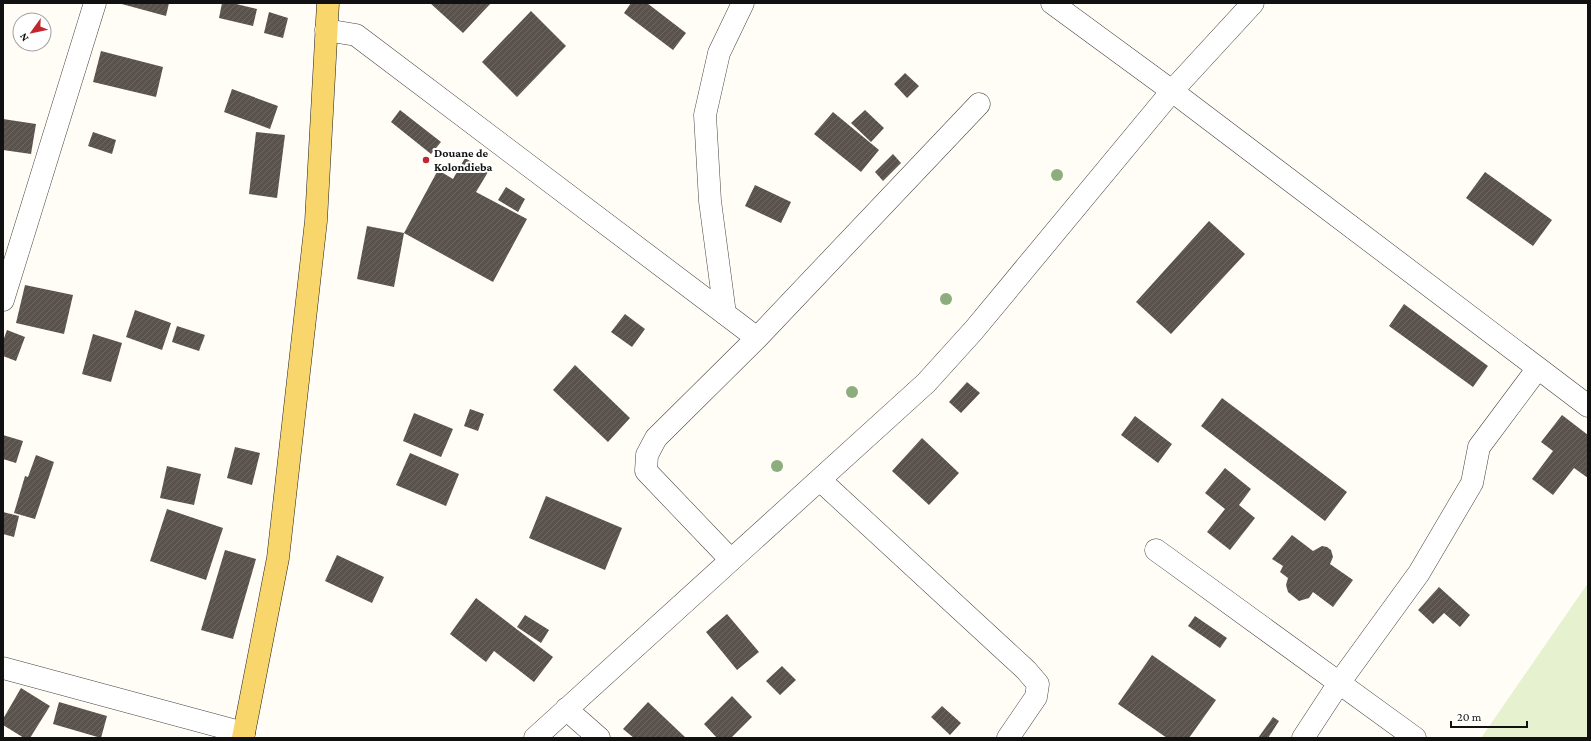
<svg xmlns="http://www.w3.org/2000/svg" width="1591" height="741" font-family="'Crimson Pro',serif">
<style>
.pitch{fill:#e6f2cf}
.building{fill:url(#building-hatch)}
.lines{fill:none;stroke-linecap:round;stroke-linejoin:round}
.street-casing{stroke:#444;stroke-width:23}
.primary-casing{stroke:#222;stroke-width:23}
.street{stroke:#fff;stroke-width:22}
.primary{stroke:#f9d66b;stroke-width:22}
.tree{fill:#8dad7f}
.poi-dot{fill:#c4262e;stroke:#fff;stroke-width:1.5}
.labels{text-anchor:middle;dominant-baseline:central;stroke-width:4;stroke-linejoin:round;paint-order:stroke}
.poi-label{font-size:12px;font-weight:bold;fill:#111;stroke:#fff;text-anchor:start}
</style>
<defs>
<pattern id="building-hatch" width="6" height="6" patternUnits="userSpaceOnUse"><rect width="6" height="6" fill="#5a524d"/><path d="M-1 1l2-2M0 6l6-6M5 7l2-2" fill="none" stroke="#6d6662"/></pattern>
</defs>
<rect width="100%" height="100%" fill="#fffdf5"/>
<path class="pitch" d="M1588 583V738H1481Z"/>
<path class="building" d="M118 3H169L166 16Z
M222 3H232L257 9 253 26 219 18Z
M430 3H491L463 33Z
M631 3H647L686 33 673 50 624 13Z
M531 11 566 46 517 97 482 62Z
M269 12 288 18 283 38 264 33Z
M101 51 163 67 156 97 93 82Z
M905 73 919 86 907 98 894 84Z
M232 89 278 106 270 129 224 112Z
M400 110 441 142 431 154 391 122Z
M865 110 884 128 871 142 851 123Z
M833 112 879 150 861 172 814 134Z
M3 119 36 124 31 154 3 150Z
M93 132 116 140 112 154 88 146Z
M256 132 285 135 277 198 249 194Z
M893 154 901 163 883 181 875 172Z
M465 158 488 172 476 192 527 219 493 282 404 233 438 170 453 179Z
M1485 172 1552 220 1533 246 1466 198Z
M755 185 791 202 781 223 745 206Z
M506 187 525 199 518 212 498 200Z
M1209 221 1245 254 1171 334 1136 302Z
M367 226 404 233 394 287 357 279Z
M25 285 73 295 64 334 16 323Z
M1404 304 1488 366 1473 387 1389 326Z
M135 310 171 323 162 350 126 337Z
M625 314 645 329 632 347 611 332Z
M177 326 205 335 199 351 172 342Z
M7 330 25 337 16 361 3 356V341Z
M93 334 122 343 111 382 82 374Z
M575 365 630 418 608 442 553 390Z
M967 382 980 393 961 413 949 402Z
M1222 398 1347 492 1325 521 1201 426Z
M470 409 484 414 478 431 464 426Z
M414 413 453 429 441 457 403 441Z
M1562 415 1588 435V478L1574 468 1553 495 1532 479 1553 451 1541 442Z
M1135 416 1172 444 1158 463 1121 435Z
M3 435 23 441 16 463 3 459Z
M922 438 959 473 929 505 892 471Z
M235 447 260 453 252 485 227 478Z
M410 453 459 474 446 506 396 485Z
M36 455 54 462 35 519 14 513 25 476 28 477Z
M167 466 201 474 194 505 160 498Z
M1225 468 1251 489 1239 505 1255 518 1230 550 1207 532 1225 509 1205 493Z
M546 496 622 528 605 570 529 538Z
M167 509 223 528 206 580 150 561Z
M3 512 19 516 14 537 3 534Z
M1292 535 1313 551 1322 546 1327 547 1331 550 1333 557 1330 564 1353 580 1333 607 1313 592 1309 598 1299 601 1288 592 1286 585 1288 578 1280 572 1283 566 1272 559Z
M225 550 256 559 233 639 201 630Z
M337 555 384 577 372 603 325 581Z
M1439 587 1470 615 1460 627 1444 613 1433 624 1418 610Z
M476 598 553 657 534 682 494 651 486 662 450 634Z
M727 614 759 652 737 670 706 632Z
M525 615 549 630 541 643 517 627Z
M1195 616 1227 638 1220 648 1188 626Z
M1152 655 1216 700 1189 738H1167L1118 704Z
M782 666 796 680 780 695 766 681Z
M21 688 50 706 30 738H24L3 725V719Z
M732 696 752 717 731 738H717L704 724Z
M59 702 107 716 101 738 53 724Z
M648 702 686 738H634L623 729Z
M942 706 961 723 950 735 931 717Z
M1273 717 1279 721 1268 738H1258Z"/>
<g class="lines">
<g class="street-casing">
<path id="street" d="M1052 3 1172 91 1588 406
M326 30 356 35 757 338
M3 300 95 3
M725 314 710 201 705 115 719 53 743 3
M820 480 1026 670 1038 684 1036 697 1008 738
M1156 550 1415 738
M731 560 646 471 647 455 656 438 757 338 979 104
M3 668 244 733
M566 709 599 738
M535 738 926 383 974 330 1172 91 1253 3
M1303 738 1339 683 1419 573 1472 483 1479 447 1538 368"/>
</g>
<g class="primary-casing">
<path id="primary" d="M243 738 278 558 316 221 328 3"/>
</g>
<use href="#street" class="street"/>
<use href="#primary" class="primary"/>
</g>
<g class="tree">
<circle cx="1057" cy="175" r="6"/>
<circle cx="946" cy="299" r="6"/>
<circle cx="852" cy="392" r="6"/>
<circle cx="777" cy="466" r="6"/>
</g>
<circle class="poi-dot" cx="426" cy="160" r="4"/>
<g class="labels">
<g class="poi-label">
<text x="434" y="153">Douane de<tspan x="434" dy="14">Kolondieba</tspan></text>
</g>
</g>
<rect width="1591" height="741" fill="none" stroke="#111111" stroke-width="8"/>
<g transform="translate(32 32) rotate(237)"><circle r="19" fill="#ffffff" stroke="#a0a0a0"/>
<path d="M0-3L7 15L0 10L-7 15Z" fill="#c4262e"/>
<text y="-6" font-size="11" font-weight="bold" text-anchor="middle" fill="#111111">N</text>
</g>
<path d="M1451 721v6h76v-6" fill="none" stroke="#111111" stroke-width="2"/>
<text x="1457" y="721" font-size="12" fill="#111111" stroke="#ffffff" stroke-width="3" paint-order="stroke">20 m</text>
</svg>
